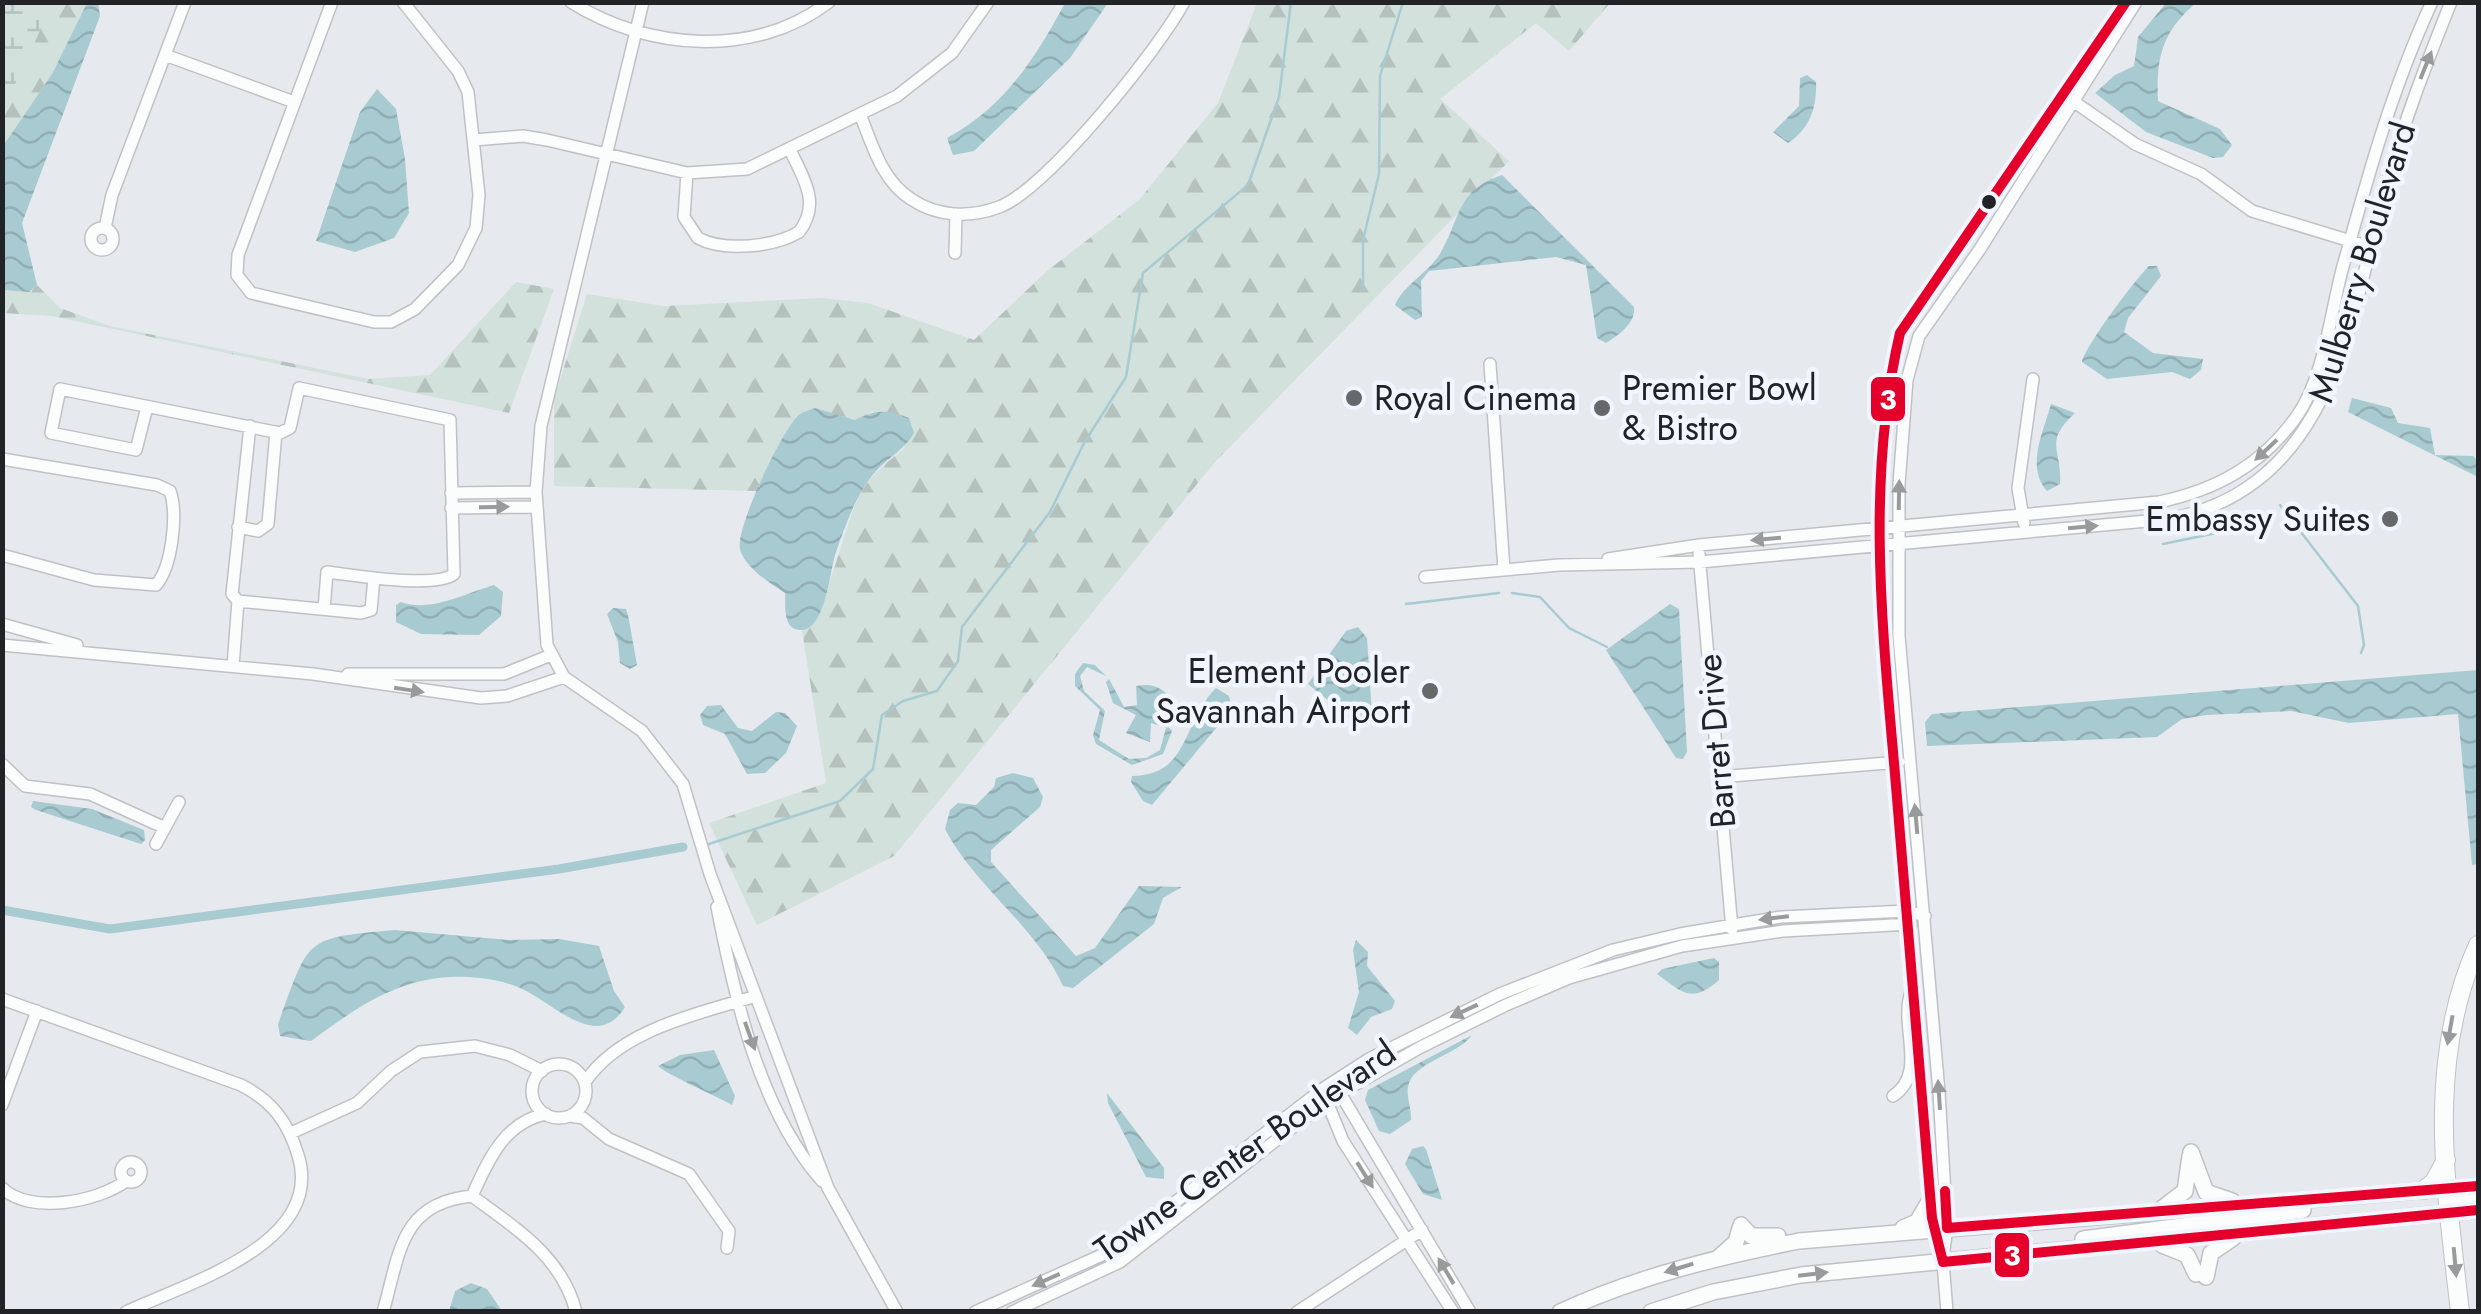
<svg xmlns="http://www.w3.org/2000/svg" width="2481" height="1314" font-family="Jost,sans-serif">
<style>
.forest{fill:url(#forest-firs)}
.wetland{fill:url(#wetland-marsh)}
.water{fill:url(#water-waves)}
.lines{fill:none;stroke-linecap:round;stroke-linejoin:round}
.stream{stroke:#a8cbd1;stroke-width:2.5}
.canal{stroke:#a8cbd1;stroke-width:9}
.minor-casing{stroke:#bfc1c5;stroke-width:14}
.major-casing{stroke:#bfc1c5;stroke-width:18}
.highway-casing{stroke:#bfc1c5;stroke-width:20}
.minor{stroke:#fbfcfc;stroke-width:11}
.major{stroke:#fbfcfc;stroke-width:15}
.highway{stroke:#fbfcfc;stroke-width:18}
.bus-1-casing{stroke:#f1f6fe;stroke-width:18}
.bus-1{stroke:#e4002b;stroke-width:10}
.oneway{fill:#999a9c}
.bus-dot{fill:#212326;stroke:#f1f6fe;stroke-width:4}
.poi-dot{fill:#66686c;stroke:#f1f6fe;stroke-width:4}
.labels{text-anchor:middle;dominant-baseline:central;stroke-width:9;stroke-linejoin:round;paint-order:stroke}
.street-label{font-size:35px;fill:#212326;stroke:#f1f6fe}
.poi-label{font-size:35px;fill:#212326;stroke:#f1f6fe;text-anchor:start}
.line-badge{stroke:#f1f6fe;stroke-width:4}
.badge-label{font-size:28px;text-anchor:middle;font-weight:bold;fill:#fff}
</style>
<defs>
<pattern id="forest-firs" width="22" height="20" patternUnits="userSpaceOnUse" patternTransform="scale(2.5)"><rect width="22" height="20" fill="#d2e1dc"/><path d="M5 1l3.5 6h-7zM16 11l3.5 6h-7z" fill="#b4c1bd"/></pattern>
<pattern id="wetland-marsh" width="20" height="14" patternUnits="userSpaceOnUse" patternTransform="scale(2.5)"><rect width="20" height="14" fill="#d2e1dc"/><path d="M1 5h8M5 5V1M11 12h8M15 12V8" fill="none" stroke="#b4c1bd"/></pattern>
<pattern id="water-waves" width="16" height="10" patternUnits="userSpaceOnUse" patternTransform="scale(2.5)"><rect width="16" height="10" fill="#a8cbd1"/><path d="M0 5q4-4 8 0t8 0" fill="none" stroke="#90aeb3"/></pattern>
</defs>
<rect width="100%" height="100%" fill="#e6e9ee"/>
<path class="forest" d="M3 3H87L52 74 3 146Z
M1257 3H1610L1569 51 1536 23 1440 99 1509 161 1215 462 894 856 757 925 709 823 826 783 802 630C826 621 844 521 862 491 873 472 889 461 905 448L873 411 856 420 815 409 786 432 758 491 554 486V399L587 294 664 306 822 298 868 303 974 340 1047 271 1139 200 1218 103Z
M516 282 554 289 509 413 52 316 3 313V290L29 292 37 285 60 308 110 326 368 379 430 375Z"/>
<path class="wetland" d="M3 2 53 3 3 110 2 3Z"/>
<path class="water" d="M87 3H98L100 16 22 223 37 285 29 292 3 290V146L52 74Z
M1065 3H1108L1070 58 974 151 953 155 947 138C1004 108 1036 57 1065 3Z
M2166 3H2196C2162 32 2156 57 2158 101L2220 129 2232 145 2223 157 2213 158 2146 132 2095 93 2115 75 2134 66 2138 37Z
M1807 75 1816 82C1817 107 1810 129 1788 143L1773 132 1799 106 1800 78Z
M377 89 396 109 405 159 409 213 394 238 355 252 316 241 360 112Z
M1502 175 1634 307C1636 323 1619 335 1606 343L1597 338 1586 265 1556 257 1429 271 1421 281 1422 317 1415 320 1395 305C1404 284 1430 272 1441 252 1460 220 1456 190 1502 175Z
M2149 266H2157L2161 276 2128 318 2124 332 2153 353 2203 359 2201 370 2190 379 2172 372 2107 379 2082 362C2086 345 2134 281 2149 266Z
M2352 398 2391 408 2398 423 2430 428 2435 455 2473 456 2478 461V477L2348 412Z
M2051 404 2075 413C2043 443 2062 448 2060 484L2047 491C2025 466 2044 431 2051 404Z
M815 408 855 420C876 409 888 410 909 418L914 433C904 450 889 457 876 471 856 494 845 526 835 555 830 572 825 629 802 630 782 631 786 606 785 593 770 583 745 568 740 549 735 529 783 427 800 414 805 411 810 410 815 408Z
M494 585 503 592 501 616 479 635 421 634 396 622V605L401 602C430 613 466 593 494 585Z
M1670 604 1679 609 1687 752 1683 759 1676 758 1606 650Z
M613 608 626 609 628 615 637 665 630 669 620 663 618 642 607 614Z
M1358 627 1367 638 1372 714 1356 723 1308 684 1346 631Z
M1083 663 1095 665 1106 676 1087 667 1080 676 1084 691 1105 711 1099 740 1129 759 1146 758 1160 750 1166 728 1151 723 1150 742 1126 733 1136 715 1113 703 1106 682 1109 679 1124 707 1137 705 1136 686C1153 682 1166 689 1175 704L1159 709 1158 715 1172 731 1163 754 1132 765 1096 744 1093 735 1100 710 1075 686V674Z
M2478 670V864L2472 865 2458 714 2349 723 2291 711 2206 715 2182 719 2157 737 1927 746 1925 722 1932 714Z
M1216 688 1229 696 1232 709 1152 805 1143 801 1131 782 1132 776C1190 775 1181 724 1216 688Z
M721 705 738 728 752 731 776 712 785 713 797 726 786 753 765 773 747 774 725 734 703 725 700 715 707 706Z
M1013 773 1033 778 1043 797 1040 807 991 850V862L1076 956 1095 948 1139 886 1182 887 1163 898 1154 924 1073 988 1063 986C1036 926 976 888 945 829L950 810 958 803 976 805 994 787 996 778Z
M33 801 92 809 144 830 145 840 141 844 36 810 31 807Z
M395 930 508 940 559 939 599 946 614 991 625 1007C597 1053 553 1002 520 988 500 979 472 976 450 977 394 980 355 1009 311 1041L280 1036 278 1024C310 938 302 938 395 930Z
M1356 940 1368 952 1367 966 1395 1001 1392 1009 1371 1017 1357 1035 1348 1028 1359 992 1353 950Z
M1714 958 1719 962V980C1690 1006 1680 990 1657 974L1662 969Z
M1472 1035C1457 1056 1412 1062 1408 1087 1406 1098 1412 1109 1411 1120L1390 1134 1379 1131 1365 1100 1368 1090Z
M714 1050 735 1096 732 1105C718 1097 664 1073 658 1066L680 1055Z
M1107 1093 1164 1168V1179L1146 1177 1108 1103Z
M1423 1146 1426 1149 1442 1200 1423 1194 1405 1164 1412 1149Z
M471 1283 487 1289 502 1311H449L455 1291Z"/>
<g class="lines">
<path class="stream" d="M1363 289V240L1379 174 1380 76 1403 2
M2280 505 2358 606 2364 645 2361 653
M2163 544 2221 532
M1512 593 1540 597 1569 628 1607 647
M1406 604 1499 593
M709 844 840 801 873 769 882 715 903 701 937 691 958 661 962 627 1050 512 1084 443 1126 377 1143 273 1248 185 1279 97 1291 2"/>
<path class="canal" d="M2 910 110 929 559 869 683 847"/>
<g class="minor-casing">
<path id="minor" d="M332 2 238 255 237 275 251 293 374 322H391L415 309 458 265 476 228 479 195 468 92 458 71 403 2
M571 2C647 50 754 59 829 2
M643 2 541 426 536 492 547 645 564 677 642 731 683 784 710 874 828 1188 897 1312
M165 55 294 102
M2073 101 2135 144 2201 174 2252 211 2370 247
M860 114C872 144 882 181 911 199 937 217 970 218 999 207 1046 190 1159 49 1184 2
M474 140 523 136 547 140 687 173 747 169 897 96 952 53 988 2
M687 173 684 217 698 238C724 252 774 247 799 232 821 204 804 179 790 150
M91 239a11 11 0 1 1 22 0a11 11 0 1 1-22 0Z
M105 228 112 195 185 2
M955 253 956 214
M1490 364 1504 570
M147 407 136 450 51 433 60 389 280 433 290 428 299 388 450 420 454 574C435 589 353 575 327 572L324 609
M250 426 232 594 238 601 361 613 371 610 374 578
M2 459 157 485 170 491C178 514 172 567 156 585L94 580 2 555
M451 493 536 492
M451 508 537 507
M2024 523 2018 488 2033 379
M238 527 258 531 268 524 276 432
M1699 554 1732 929
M1608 559 1699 545 2159 502C2216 490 2262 465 2297 416 2324 377 2330 316 2342 270 2367 179 2392 88 2432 2
M1425 577 1559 565 1700 562 2169 519C2334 487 2350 317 2387 183 2404 121 2427 62 2451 2
M2 624 77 645
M2 645 313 674 481 698 507 696 564 677
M233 666 238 601
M348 674H504L551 655
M2 764 25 786 90 794 163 827
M1719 777 1899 762
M156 844 179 802
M717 907C735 999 759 1109 822 1181
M2 999 241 1085C272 1101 288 1122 298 1155 326 1244 187 1283 126 1312
M532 1091a27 27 0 1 1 54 0a27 27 0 1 1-54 0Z
M585 1082C621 1029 698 1014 756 996
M1333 1091 1340 1093 1470 1312
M1893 1096C1928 1073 1899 1026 1911 992
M1325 1097 1343 1141 1453 1312
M2 1105 37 1011
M570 1116 583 1118 609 1139 689 1174 729 1231 727 1248
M291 1133 357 1103 391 1071 420 1052 475 1046 510 1055 542 1071
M121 1172a10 10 0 1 1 20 0a10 10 0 1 1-20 0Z
M2 1188C30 1215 97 1202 126 1181
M472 1196C488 1161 504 1122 546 1114
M1943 1257 1947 1228 1939 1092 1899 636V484L1907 380 1919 336 1980 249 2136 2
M383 1312C400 1253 400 1203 472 1196 515 1228 562 1256 576 1312
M975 1312 1113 1250 1324 1088 1369 1059 1500 994 1613 950 1680 934 1781 917 1907 911 1925 916
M1012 1312 1120 1262 1325 1102 1419 1048 1506 1005 1569 978 1682 946 1783 931 1911 924
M1297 1312 1422 1230
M1947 1312 1943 1262 1932 1218C1919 1074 1908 930 1896 786 1884 652 1861 462 1900 333L2126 2"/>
</g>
<g class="major-casing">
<path id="major" d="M2191 1152 2206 1192 2232 1201
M2160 1210 2185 1191 2190 1156
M1903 1228 1917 1222 1930 1200
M2083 1239 2303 1210
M2162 1245 2187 1255 2196 1274
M1719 1257 1736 1242 1741 1225 1751 1236H1778
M2206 1277 2211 1253 2233 1238
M1560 1312C1636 1277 1717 1257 1799 1241L2478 1186
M1651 1312 1713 1292 1801 1275 2478 1210"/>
</g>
<g class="highway-casing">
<path id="highway" d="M2424 1190 2434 1182 2446 1160
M2451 1213 2478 1188
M2460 1312C2446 1187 2425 1062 2478 945"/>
</g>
<use href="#minor" class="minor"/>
<use href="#major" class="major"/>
<use href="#highway" class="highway"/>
<g class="bus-1-casing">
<path id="bus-1" d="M2126 2 1900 333C1865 483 1883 634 1896 786 1909 930 1919 1074 1932 1218L1943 1262 2478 1210
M1945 1191 1947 1228 2478 1186"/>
</g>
<use href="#bus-1" class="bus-1"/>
</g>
<defs><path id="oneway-solid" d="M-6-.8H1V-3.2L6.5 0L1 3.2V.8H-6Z" transform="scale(2.5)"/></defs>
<g class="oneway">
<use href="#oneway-solid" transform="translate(2426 65) rotate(-68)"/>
<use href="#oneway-solid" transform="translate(2266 450) rotate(137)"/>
<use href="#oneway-solid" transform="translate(1899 495) rotate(-89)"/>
<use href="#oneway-solid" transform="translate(494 507) rotate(-1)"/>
<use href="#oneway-solid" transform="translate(2083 527) rotate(-5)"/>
<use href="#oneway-solid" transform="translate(1766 539) rotate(175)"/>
<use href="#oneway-solid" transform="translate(409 690) rotate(9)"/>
<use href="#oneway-solid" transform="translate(1916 819) rotate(-95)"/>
<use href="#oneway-solid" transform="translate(1774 918) rotate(173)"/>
<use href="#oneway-solid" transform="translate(1464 1011) rotate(155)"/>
<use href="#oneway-solid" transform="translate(2450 1030) rotate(100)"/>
<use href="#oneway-solid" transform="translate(750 1036) rotate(70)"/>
<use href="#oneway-solid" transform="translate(1939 1095) rotate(-94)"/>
<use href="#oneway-solid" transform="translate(1365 1175) rotate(58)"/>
<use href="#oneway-solid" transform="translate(2455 1262) rotate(85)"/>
<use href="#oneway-solid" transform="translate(1679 1268) rotate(163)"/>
<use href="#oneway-solid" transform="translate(1446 1271) rotate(-121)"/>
<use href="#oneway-solid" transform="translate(1813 1274) rotate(-7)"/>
<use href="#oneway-solid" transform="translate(1046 1280) rotate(156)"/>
</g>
<circle class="bus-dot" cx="1989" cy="202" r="9"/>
<g class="poi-dot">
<circle cx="1354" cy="398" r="10"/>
<circle cx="1602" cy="408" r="10"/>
<circle cx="2390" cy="519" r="10"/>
<circle cx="1430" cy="691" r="10"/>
</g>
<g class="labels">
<g class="street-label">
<text transform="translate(2362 262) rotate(-73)">Mulberry Boulevard</text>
<text transform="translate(1716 741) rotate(-95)">Barret Drive</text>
<text transform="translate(1245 1151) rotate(-35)">Towne Center Boulevard</text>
</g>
<g class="poi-label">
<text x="1622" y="388">Premier Bowl<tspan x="1622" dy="40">&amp; Bistro</tspan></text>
<text x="1374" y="398">Royal Cinema</text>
<text x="2370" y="519" text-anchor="end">Embassy Suites</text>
<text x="1410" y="671" text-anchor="end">Element Pooler<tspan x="1410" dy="40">Savannah Airport</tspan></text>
</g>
</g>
<g class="line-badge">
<rect x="1869" y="375" width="38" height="48" rx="10" fill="#e4002b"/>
<rect x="1993" y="1231" width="38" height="48" rx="10" fill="#e4002b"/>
</g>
<g class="badge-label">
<text x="1888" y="409">3</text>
<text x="2012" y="1265">3</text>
</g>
<rect width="2481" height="1314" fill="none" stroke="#212326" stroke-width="10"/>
</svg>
